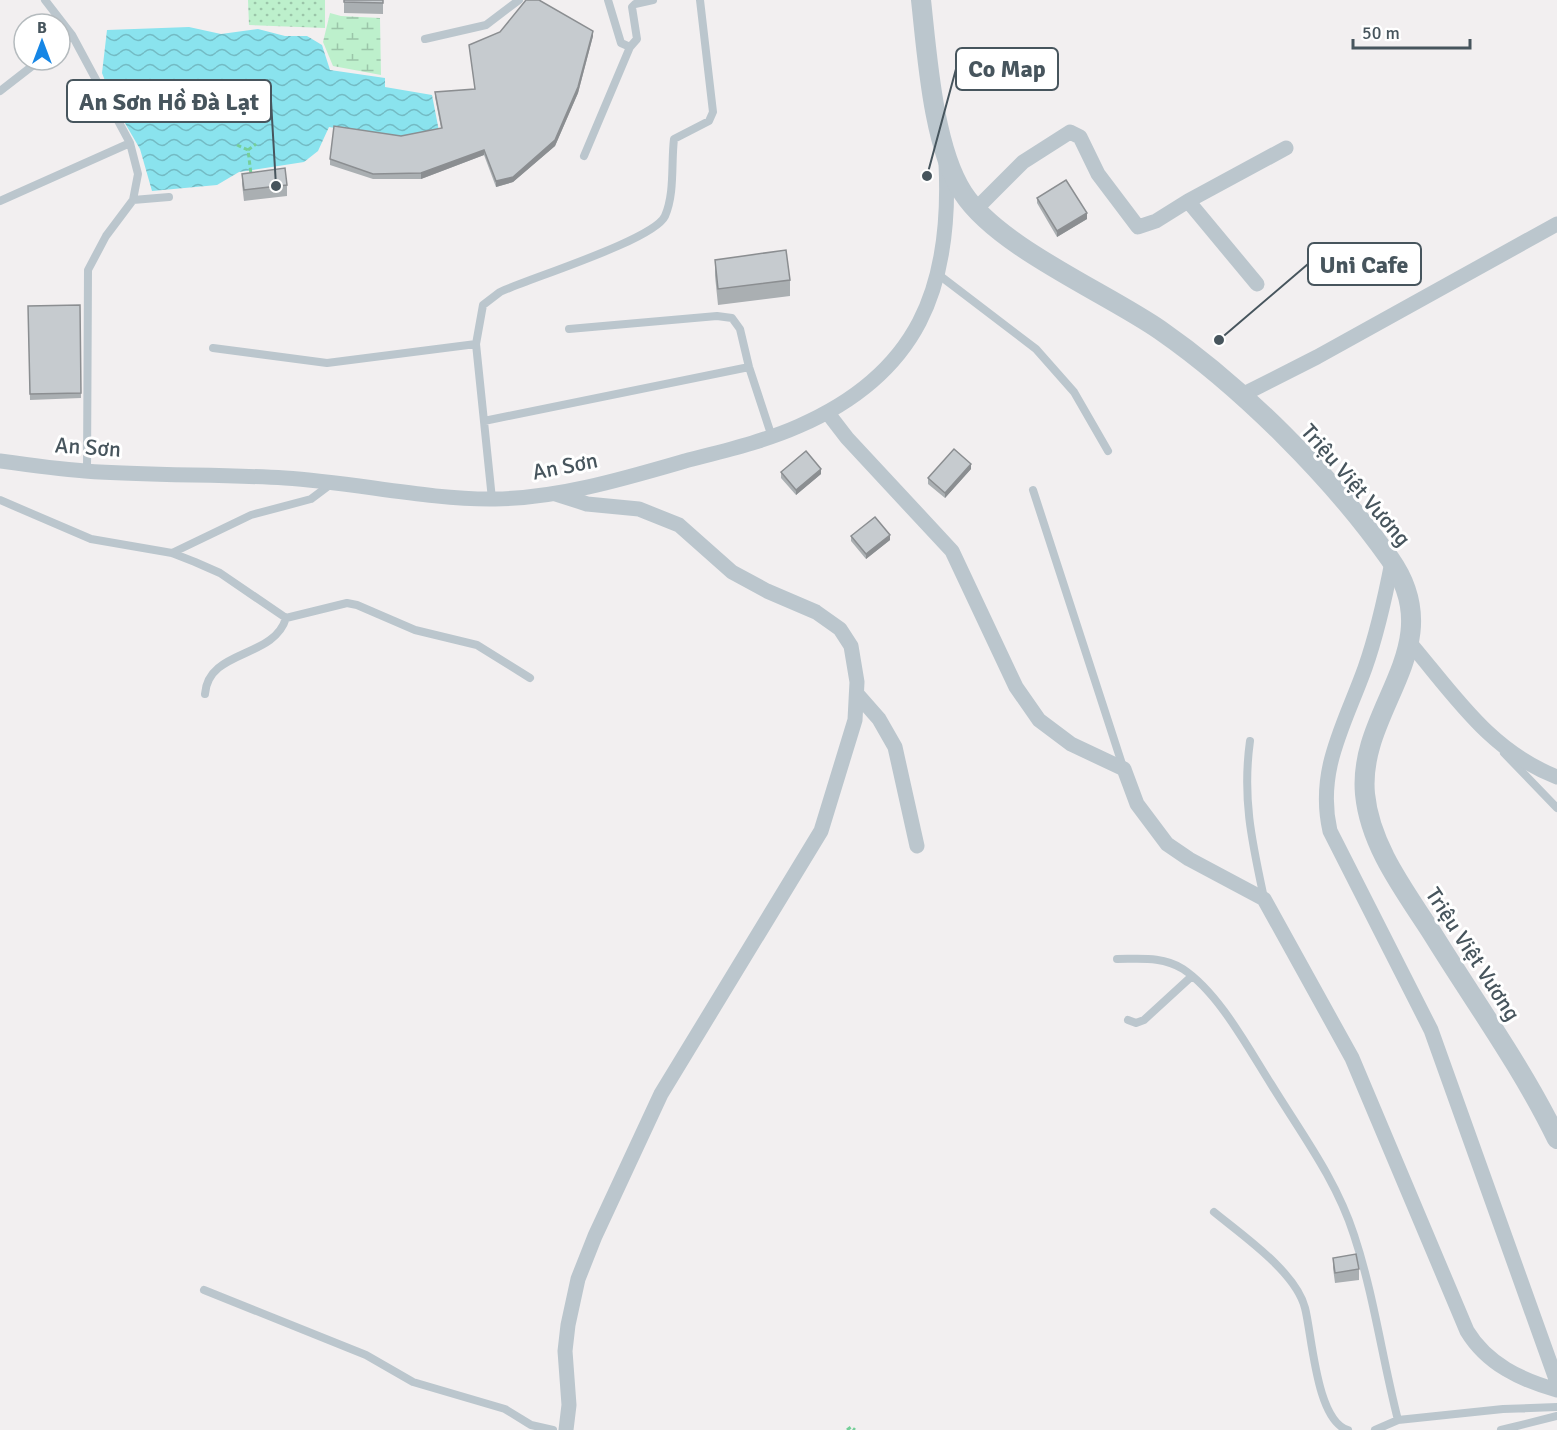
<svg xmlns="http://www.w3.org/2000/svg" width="1557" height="1430" font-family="Signika,sans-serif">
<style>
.wetland{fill:url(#wetland-marsh)}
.park{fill:url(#park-dots)}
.water{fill:url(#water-waves)}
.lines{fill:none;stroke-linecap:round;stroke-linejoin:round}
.path{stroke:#75cf99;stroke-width:3;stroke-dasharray:4.5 3;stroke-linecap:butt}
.service{stroke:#bbc6cd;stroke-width:8}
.minor{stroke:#bbc6cd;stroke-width:15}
.tertiary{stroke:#bbc6cd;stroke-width:20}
.wall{fill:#aaafb2}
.shaded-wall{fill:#8b8e91}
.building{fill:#c6cbcf;stroke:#8b8e91;stroke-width:1.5}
.labels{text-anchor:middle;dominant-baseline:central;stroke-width:6;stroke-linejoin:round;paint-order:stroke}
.street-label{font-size:22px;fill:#47555d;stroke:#fff}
.leader{fill:none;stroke:#47555d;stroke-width:2}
.callout-dot{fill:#47555d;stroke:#fff;stroke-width:2}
.callout{fill:#fff;stroke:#47555d;stroke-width:2}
.callout-label{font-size:24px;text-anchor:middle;font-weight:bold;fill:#47555d}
</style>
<defs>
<pattern id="wetland-marsh" width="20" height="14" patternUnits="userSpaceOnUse" patternTransform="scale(1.5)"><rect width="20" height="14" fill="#bdf0cc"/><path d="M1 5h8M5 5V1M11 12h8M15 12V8" fill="none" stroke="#9bc5a9"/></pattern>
<pattern id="park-dots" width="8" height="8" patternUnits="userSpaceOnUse" patternTransform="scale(1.5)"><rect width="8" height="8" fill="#bdf0cc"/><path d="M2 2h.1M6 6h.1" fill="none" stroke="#9bc5a9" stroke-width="1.8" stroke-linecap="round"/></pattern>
<pattern id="water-waves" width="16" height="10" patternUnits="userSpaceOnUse" patternTransform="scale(1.5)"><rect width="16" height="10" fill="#8ae3ee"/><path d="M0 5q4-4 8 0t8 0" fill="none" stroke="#73bbc4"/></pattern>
</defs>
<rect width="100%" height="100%" fill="#f2eff0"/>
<path class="wetland" d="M330 13 341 16 380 18 381 75 333 66 323 42Z"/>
<path class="park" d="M248 0H325V28L249 25Z"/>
<path class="water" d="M189 27 221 34 258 29 285 36H307L322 45 330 70 385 78V87L432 95 439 131 403 139 329 127 318 151 304 162 239 172 217 185 152 191 140 149 115 106 102 73 107 30Z"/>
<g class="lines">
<path class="path" d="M237 145 248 150 251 174
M248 150 256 144
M847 1430 851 1427 855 1430"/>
<path class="service" d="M45 0 72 35 130 143 138 174 133 200 106 236 88 270 87 471
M608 0 621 43 630 47 637 39 632 7 635 4 653 0
M425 39 486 25 519 0
M60 44 72 35
M0 91 40 60
M584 156 630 47
M133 200 169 197
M0 201 130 143
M939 275 1036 349 1074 392 1108 451
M569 329 717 316 732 318 740 329 749 367 772 437
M476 344 483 305 500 292C530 278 654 240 665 216 675 193 671 163 674 139L709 121 713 112 700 0
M213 348 327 363 476 344 492 499
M484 421 749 367
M1033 490 1123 767
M0 500 91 539 172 553 195 562 220 573 286 618 347 603 357 605 415 630 477 645 530 678
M172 553 251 515 311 499 331 484
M205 694C208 649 274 659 286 618
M1250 741C1242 798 1252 842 1264 898
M1504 753 1557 808
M1117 959C1140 959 1163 956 1183 969 1219 993 1248 1048 1271 1084 1301 1133 1336 1179 1354 1235 1374 1295 1382 1358 1398 1420L1503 1409 1557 1407
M1128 1020 1136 1023 1144 1020 1192 976
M1214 1212C1242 1235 1296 1272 1305 1308 1312 1334 1316 1421 1348 1430
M204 1290 366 1355 413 1382 505 1409 531 1425 553 1430
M1375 1430 1398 1420
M1501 1430 1557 1416"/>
<path class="minor" d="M976 209 1023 162 1070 132 1080 137 1098 174 1138 227 1156 221 1188 201
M1257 284 1188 201 1286 148
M1242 395 1317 357 1557 224
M827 412 847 438 952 551 1016 687 1039 720 1071 744 1124 769 1137 804 1167 844 1189 859 1264 899 1352 1058 1467 1331C1487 1364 1521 1380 1557 1390
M0 461C28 465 57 469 85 471 151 476 218 474 285 478 353 482 428 500 495 499 559 498 623 479 685 461 723 451 763 442 799 426 918 374 952 288 946 164
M556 494 587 504 639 509 679 525 732 572 767 591 816 612 840 629 851 646 857 682 855 720 821 831 661 1094 595 1236 578 1279 568 1325 565 1351 569 1405 566 1430
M1392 562C1385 598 1377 634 1365 668 1345 724 1316 770 1330 831L1431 1030 1557 1382
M1410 643C1455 696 1490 751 1557 777
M857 694 879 719 895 747 917 846"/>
<path class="tertiary" d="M921 0C927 54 933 147 963 193 998 247 1105 292 1160 330 1242 387 1332 477 1390 559 1452 647 1357 708 1365 794 1370 846 1405 891 1432 933 1474 1001 1522 1067 1557 1139"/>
</g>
<path class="wall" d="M344 0H383V14L344 13Z
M593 36 578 93 555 146 513 182 496 187 484 155 421 179H373L330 165V159L401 136 441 128 435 97V92L475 89 469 45Z
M242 174 287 185V196L244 201 242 184Z
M1037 198 1087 219 1057 237 1037 203Z
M715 260 790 280V296L718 305 715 276Z
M80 305 81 398 30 400 28 306Z
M971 469 945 498 928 484V478Z
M781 472 821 474 796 495 781 478Z
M851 536 890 540 866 559 851 541Z
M1333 1258 1359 1269V1280L1335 1283 1333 1268Z"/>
<path class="shaded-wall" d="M593 31V36L578 93 555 146 513 182 496 187V181Z
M484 150V155L421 179V173Z
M1087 213V219L1057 237V231Z
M971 464V469L945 498V493Z
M821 469V474L796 495V490Z
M890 535V540L866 559V554Z"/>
<path class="building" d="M344 0H383V3L344 2Z
M526 0H539L593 31 578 87 555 140 513 177 496 181 484 150 421 173 373 174 330 159 334 126 401 136 442 128 435 92 475 89 469 45 500 32Z
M285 168 287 185 244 190 242 174Z
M1066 180 1087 213 1057 231 1037 198Z
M786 250 790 280 718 289 715 260Z
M80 305 81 393 30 394 28 306Z
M954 449 971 464 945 493 928 478Z
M806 451 821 469 796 490 781 472Z
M875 517 890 535 866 554 851 536Z
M1356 1254 1359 1269 1335 1273 1333 1258Z"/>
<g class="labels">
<g class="street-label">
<text transform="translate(88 447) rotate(4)">An Sơn</text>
<text transform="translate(565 466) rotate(-11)">An Sơn</text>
<text transform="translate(1356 485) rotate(49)">Triệu Việt Vương</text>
<text transform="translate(1473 954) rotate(57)">Triệu Việt Vương</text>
</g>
</g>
<path class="leader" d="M927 176L956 69M276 186L271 101M1219 340L1308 264"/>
<g class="callout-dot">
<circle cx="927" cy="176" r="6"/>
<circle cx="276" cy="186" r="6"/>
<circle cx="1219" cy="340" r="6"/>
</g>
<g class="callout">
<rect x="956" y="48" width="102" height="42" rx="6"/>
<rect x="67" y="80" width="204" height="42" rx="6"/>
<rect x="1308" y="243" width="113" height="42" rx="6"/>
</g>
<g class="callout-label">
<text x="1007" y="77">Co Map</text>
<text x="169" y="110">An Sơn Hồ Đà Lạt</text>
<text x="1364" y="273">Uni Cafe</text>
</g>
<g transform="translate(42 42)"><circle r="28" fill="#ffffff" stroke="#b5bbbe" stroke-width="1.5"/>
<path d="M0-4.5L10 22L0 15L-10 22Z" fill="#1686e5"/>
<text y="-9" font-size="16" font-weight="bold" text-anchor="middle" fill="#47555d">B</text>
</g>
<path d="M1353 39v9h117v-9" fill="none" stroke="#47555d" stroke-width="3"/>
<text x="1362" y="39" font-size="18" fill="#47555d" stroke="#ffffff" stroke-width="4.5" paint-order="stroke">50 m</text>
</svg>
